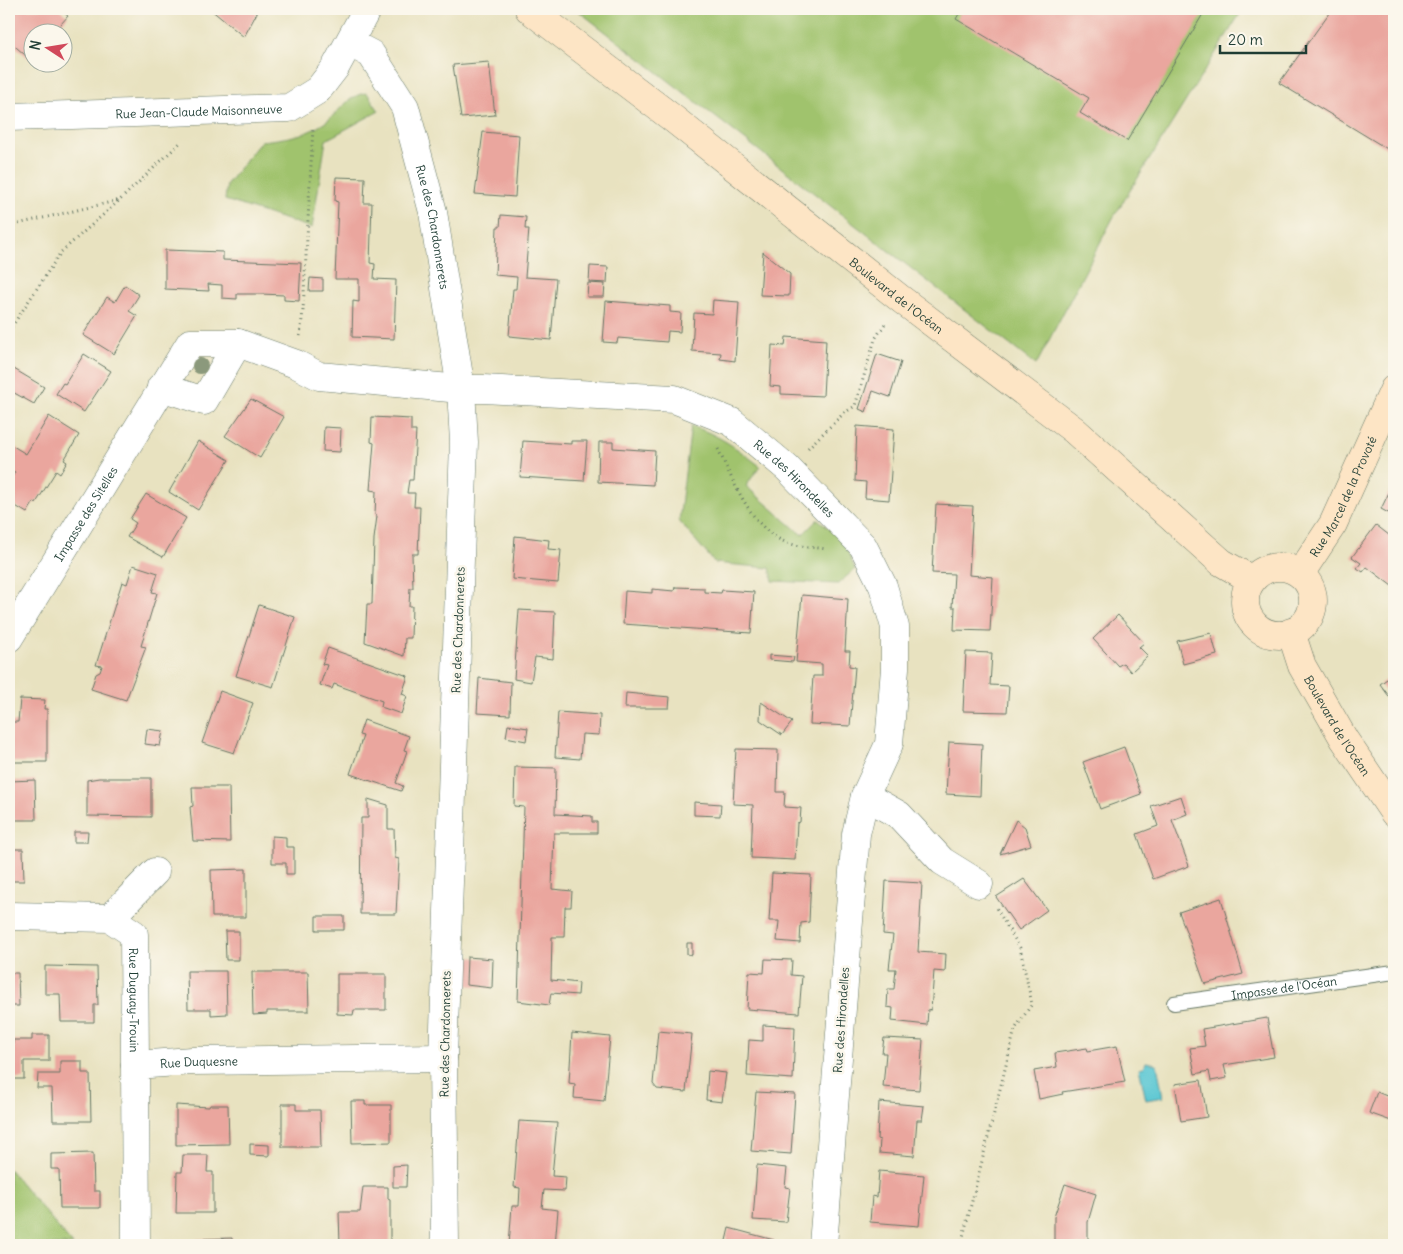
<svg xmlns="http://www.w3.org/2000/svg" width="1403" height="1254" font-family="Delius,sans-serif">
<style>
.green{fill:#a0c36d;stroke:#608050}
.water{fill:#5bc7d3;stroke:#3d8284}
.building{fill:#eaa69e}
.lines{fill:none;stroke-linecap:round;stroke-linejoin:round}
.service-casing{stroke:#657765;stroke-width:16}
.minor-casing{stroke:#657765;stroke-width:29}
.secondary-casing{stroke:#657765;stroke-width:29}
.path{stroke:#657765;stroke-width:3;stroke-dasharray:1 4;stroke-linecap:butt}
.service{stroke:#fff;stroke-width:14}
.minor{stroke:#fff;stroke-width:28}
.secondary{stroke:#fde5c5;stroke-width:28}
.tree{fill:#8b997b}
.labels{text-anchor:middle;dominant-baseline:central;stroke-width:5;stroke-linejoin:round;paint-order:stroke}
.street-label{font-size:12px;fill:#1f3d34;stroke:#fbf7ec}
</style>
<rect width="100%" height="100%" fill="#fbf7ec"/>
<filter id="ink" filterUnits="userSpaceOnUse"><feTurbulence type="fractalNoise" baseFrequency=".02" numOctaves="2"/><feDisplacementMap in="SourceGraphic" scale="10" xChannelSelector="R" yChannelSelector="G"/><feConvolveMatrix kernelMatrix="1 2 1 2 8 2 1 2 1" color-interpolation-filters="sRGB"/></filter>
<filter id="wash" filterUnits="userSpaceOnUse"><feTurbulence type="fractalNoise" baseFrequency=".0096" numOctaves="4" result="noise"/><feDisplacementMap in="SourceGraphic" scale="20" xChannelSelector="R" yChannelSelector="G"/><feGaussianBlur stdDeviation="1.12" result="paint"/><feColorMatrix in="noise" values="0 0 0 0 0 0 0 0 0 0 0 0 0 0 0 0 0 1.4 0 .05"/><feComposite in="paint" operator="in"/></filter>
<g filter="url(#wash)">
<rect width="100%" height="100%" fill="#e8e2c0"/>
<path class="green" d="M576 9H1243L1113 218 1036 365Z
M367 93 379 111 326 140 312 228 225 200 227 184 261 141C280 139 305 136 321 125 337 116 348 94 367 93Z
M691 426C718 434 738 449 760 466L746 486 802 535 818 519 844 542 855 569 838 584 773 581 770 568 715 563 679 521Z
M9 1169 73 1245H9Z"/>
<path class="water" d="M1146 1062 1157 1064 1163 1097 1146 1100 1139 1068 1144 1067Z"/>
<g id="blocks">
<path class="building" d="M9 9H59L68 16 54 32H32V61L9 41Z
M210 9H259L244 37Z
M962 9H1206L1127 141 1080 113 1089 98 956 19Z
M1332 9H1394V153L1279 83Z
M489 62 495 115 461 118 453 65Z
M483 132 519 135 515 197 475 194Z
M336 177 365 178 364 203H372L370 263 375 264 374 279 396 280 394 339 352 337 353 301 359 302V279H335L338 202 335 201Z
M501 215 526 217 525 229H529L525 277 556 279 551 340 509 336 513 289H516L517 277 495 275 497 227H500Z
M165 250 223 252V260L301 263 299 301 284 300V295L261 294H237V299L222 298V285L208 284 209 291 165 289Z
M763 252 790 274 789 296 760 295Z
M590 266 608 267 607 283 589 282Z
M310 278 323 279V291H309Z
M588 283 605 284 604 297H587Z
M125 285 139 295 129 311 137 316 114 354 83 335 107 297 115 302Z
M713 300 739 302 735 361 720 359 721 353 692 351 694 313 712 314Z
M606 301 670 306V312L681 313 680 332 668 331 667 342 618 338 617 343 603 342Z
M786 337 826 340 823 396 781 394V387L770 386 772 345 785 346Z
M84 354 111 371 84 412 56 394 63 383 65 384Z
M877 354 901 362 890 397 873 391 866 412 859 409Z
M9 366 44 387 34 404 9 390Z
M251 399 284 417 260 458 225 436Z
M49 416 79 435 64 460 67 462 60 474 56 471 36 503 34 502 27 513 9 502V482L15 472 9 468V453L13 446 26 454Z
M372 417 411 419V431H416L413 480H409L407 493H415L414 507H420L418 554H412L413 588H410L409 606H412L411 638H405L404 656 365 642 367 604H372L374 539 377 516 375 515 376 491 370 490 374 443 371 442Z
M857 426 894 429 889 500 865 498 866 482 855 481Z
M324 427 341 428 340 452 323 451Z
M198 441 229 460 198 510 169 492Z
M523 441 571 444V441H587L584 481 520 477Z
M599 442H613V448L655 451 653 485 598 482Z
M1394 482V516L1381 509Z
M146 494 186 518 163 557 127 537 136 523 130 519Z
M936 504 973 506 969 575 993 577 990 631 954 630 955 607H952L954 574 932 573Z
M1376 525 1394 539V583L1392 586 1367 567 1363 572 1357 568 1361 563 1352 557Z
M515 536 549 540 548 549 561 550 558 583 512 579Z
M133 565 158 573 152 592 157 593 141 646 146 647 126 700 91 689 96 674 100 672 102 666 96 665 122 582 127 584Z
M675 587 704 588V592L721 593 722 590 754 592 751 633 623 624 625 591 652 593V589L674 591Z
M802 595 848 599 845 651H850L849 666 855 667 850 726 810 724 813 676H822V664L796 662Z
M259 605 295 617 273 687 236 676Z
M519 610 555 612 553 659 535 657 531 682 514 679Z
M1118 615 1144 643 1139 647 1148 656 1131 672 1123 663 1118 666 1093 639Z
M1211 633 1217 655 1183 664 1177 641Z
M328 648 408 676 402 694 407 696 401 714 381 707 382 701 334 684 332 689 320 685 327 665 322 664Z
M966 652 992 653 990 685 1009 686 1007 712 963 711Z
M769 655 794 657 793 662 769 660Z
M1394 674V703L1380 684Z
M479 678 511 682 510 715 477 713Z
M220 691 253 703 234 753 202 743Z
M626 693 670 697 669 708H625Z
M20 699 45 700 44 709H47V762H9L11 722H18Z
M761 702 792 722 782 735 760 720Z
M558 712 600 715 599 735 582 734 580 759 555 757Z
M364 720 409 736 404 750 407 751 396 783 403 786 401 791 350 774 363 736 359 735Z
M508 725 528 728 526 741 506 737Z
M147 729 163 731 160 746 145 744Z
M949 742 982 744 980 796 946 794Z
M1124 747 1141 794 1100 809 1083 762Z
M736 749 778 750 777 792H785L784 807 801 808 800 822 797 823 795 860 751 858 753 805 733 804Z
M515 767 556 768 555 814 592 816V822H597V833H554L552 889 572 891 571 907H565L564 937H552L551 980 579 983 578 995 551 993 549 1005 518 1001 524 807 514 806Z
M99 778H151V817L87 816V780Z
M35 780 36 820H9V781Z
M192 787H229L230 842 193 841 190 807 193 806Z
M1181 796 1187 814 1172 820 1189 866 1153 879 1137 834 1158 826 1151 806Z
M368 799 388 805V829H394L395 858 399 859 396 914H360L361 818H368Z
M694 802 721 804 720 816 694 815Z
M1016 820 1025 827 1031 845 1000 854Z
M74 832H88L87 842H74Z
M272 836 286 837V847H294V874H286V863H272Z
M9 849H23L24 881H9Z
M246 869V917H212L211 870Z
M772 873 811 875 809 922 801 923 800 943 777 941 779 921H769Z
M1024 879 1047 910 1019 930 996 897Z
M886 881 922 883 918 952 946 954 945 972 934 971 931 1010 928 1009 927 1025 892 1021 893 1008 887 1007 888 989H894L896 969H889L893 935 883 934Z
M1221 898 1243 974 1205 984 1179 912Z
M316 916H344V930H316Z
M225 931H239V960H226Z
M687 943H692V955L687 954Z
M467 957 493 959 492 988 466 985Z
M765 959 792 960 791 975 802 976 799 1013 747 1009 749 972 764 973Z
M45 966 97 967 98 1005H94V1022H61L60 994H45Z
M187 971H226L227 1014 211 1015V1009H188Z
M252 972H308L309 1011H267V1014L253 1015Z
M9 973H18L19 1006H9Z
M337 974H386V1010H354L353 1015 337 1014Z
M1267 1018 1274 1057 1224 1065 1227 1078 1211 1081 1209 1071 1195 1074 1190 1048 1205 1046 1202 1029Z
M763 1025 795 1027 793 1079 747 1076 749 1040 763 1041Z
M658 1031 692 1034 686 1092 657 1089 653 1084Z
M572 1033 610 1037 604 1101 574 1098 575 1084 569 1083Z
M32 1035H49V1061H24V1079H9V1061H13V1040H32Z
M884 1038 923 1040 919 1090 883 1087 886 1053H882Z
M1117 1046 1125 1082 1062 1092 1063 1094 1039 1099 1034 1071 1057 1067 1055 1053 1087 1048 1088 1051Z
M60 1061H82V1073H90L91 1121H53L52 1088H37L38 1074H60Z
M708 1071 726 1073 722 1102 706 1100Z
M1201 1080 1207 1117 1181 1121 1175 1084Z
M756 1092 795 1094 791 1154 751 1151Z
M1377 1092 1394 1099V1122L1369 1113Z
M351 1101H365V1105H391V1142L352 1143Z
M879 1102 924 1106 922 1120H917L914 1156 879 1153 880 1140 877 1139Z
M282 1104H296V1110H320L321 1147H282Z
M176 1105 209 1107 210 1105H228L229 1144 176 1145Z
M519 1121 557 1123 552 1176 566 1177 565 1191 544 1190 542 1208 558 1210 555 1245H509L512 1206H519L520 1188 514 1187Z
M250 1144 269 1145V1156L250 1155Z
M93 1153 94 1191H100V1208H60L59 1169H51V1154Z
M183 1155H208L207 1172H213V1213H176L177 1172H182Z
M407 1165 406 1187H393V1166Z
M757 1165 787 1168 785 1187 790 1188 786 1222 753 1220Z
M879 1171 924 1175 919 1226 870 1222 872 1196 877 1197Z
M1065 1184 1096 1194 1088 1222V1245H1054V1217Z
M363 1187H388V1199L390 1200V1245H340L339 1212H360Z
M729 1228 774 1240 772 1245H725Z
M232 1238V1245H197V1239Z"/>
</g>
</g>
<g filter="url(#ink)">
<use href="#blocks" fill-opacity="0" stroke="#657765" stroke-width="1"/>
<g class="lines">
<g class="service-casing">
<g id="service">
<path id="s1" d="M1174 1003 1394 972"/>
</g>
</g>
<g class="minor-casing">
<g id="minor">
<path id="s2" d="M350 43 371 54 405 107 433 212 461 389 464 442 443 1058 445 1245"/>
<path id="s3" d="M9 117 289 108 318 90 335 68 367 9"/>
<path d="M161 387 204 401 238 343"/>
<path id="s4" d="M9 638 190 343H238L296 364 319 376 461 389H483L674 399 732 422 787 468 863 546 883 586 895 627V668L889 744 865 796 856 834 823 1245"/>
<path d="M865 796 899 815 942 861 979 884"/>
<path id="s5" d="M9 916 110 918 134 934 135 1065"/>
<path d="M110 918 155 872"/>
<path id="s6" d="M136 1245 135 1065 192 1061 443 1058"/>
</g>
</g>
<g class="secondary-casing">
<g id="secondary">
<path id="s7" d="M529 9 671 117 902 300 1074 430 1221 562 1252 580"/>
<circle cx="1279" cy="601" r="34"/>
<path id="s8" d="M1300 574 1333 524 1394 389"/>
<path id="s9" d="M1291 632 1302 666 1344 739 1394 813"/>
</g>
</g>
<path class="path" d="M9 226 120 200 182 141
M9 331 61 252 120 200
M300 336 303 311 313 128
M808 448 844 413 855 406 875 339 886 322
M718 449C733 480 752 531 788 543 799 547 814 547 826 549
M961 1245 1015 1029 1032 1004 1020 948 995 906"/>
<use href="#service" class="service"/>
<use href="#minor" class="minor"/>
<use href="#secondary" class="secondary"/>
</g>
<circle class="tree" cx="200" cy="366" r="8"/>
</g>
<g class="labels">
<g class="street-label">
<text stroke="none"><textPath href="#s3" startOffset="190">Rue Jean-Claude Maisonneuve</textPath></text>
<text stroke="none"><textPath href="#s2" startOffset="210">Rue des Chardonnerets</textPath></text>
<text stroke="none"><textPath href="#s7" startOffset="466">Boulevard de l'Océan</textPath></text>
<text stroke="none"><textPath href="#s4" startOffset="984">Rue des Hirondelles</textPath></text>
<text stroke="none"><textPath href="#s8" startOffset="89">Rue Marcel de la Provoté</textPath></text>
<text stroke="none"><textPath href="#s4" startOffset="146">Impasse des Sitelles</textPath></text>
<text transform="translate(458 630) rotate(-88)">Rue des Chardonnerets</text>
<text stroke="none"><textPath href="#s9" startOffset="105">Boulevard de l'Océan</textPath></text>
<text stroke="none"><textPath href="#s1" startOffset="111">Impasse de l'Océan</textPath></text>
<text stroke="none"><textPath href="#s5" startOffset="196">Rue Duguay-Trouin</textPath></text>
<text transform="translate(841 1020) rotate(-86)">Rue des Hirondelles</text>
<text transform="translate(445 1034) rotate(-89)">Rue des Chardonnerets</text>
<text stroke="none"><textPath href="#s6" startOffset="244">Rue Duquesne</textPath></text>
</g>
</g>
<rect width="1403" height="1254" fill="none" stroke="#fbf7ec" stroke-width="30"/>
<g transform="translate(48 48) rotate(282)"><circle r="24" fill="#fbf7ec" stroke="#a3ada2"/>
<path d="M0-4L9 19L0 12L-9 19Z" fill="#d1495b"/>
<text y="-8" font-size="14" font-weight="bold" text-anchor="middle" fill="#1f3d34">N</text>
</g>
<path d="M1220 45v8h86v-8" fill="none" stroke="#1f3d34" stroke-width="2.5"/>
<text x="1228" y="45" font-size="15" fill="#1f3d34" stroke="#fbf7ec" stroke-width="4" paint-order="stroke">20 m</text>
</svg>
